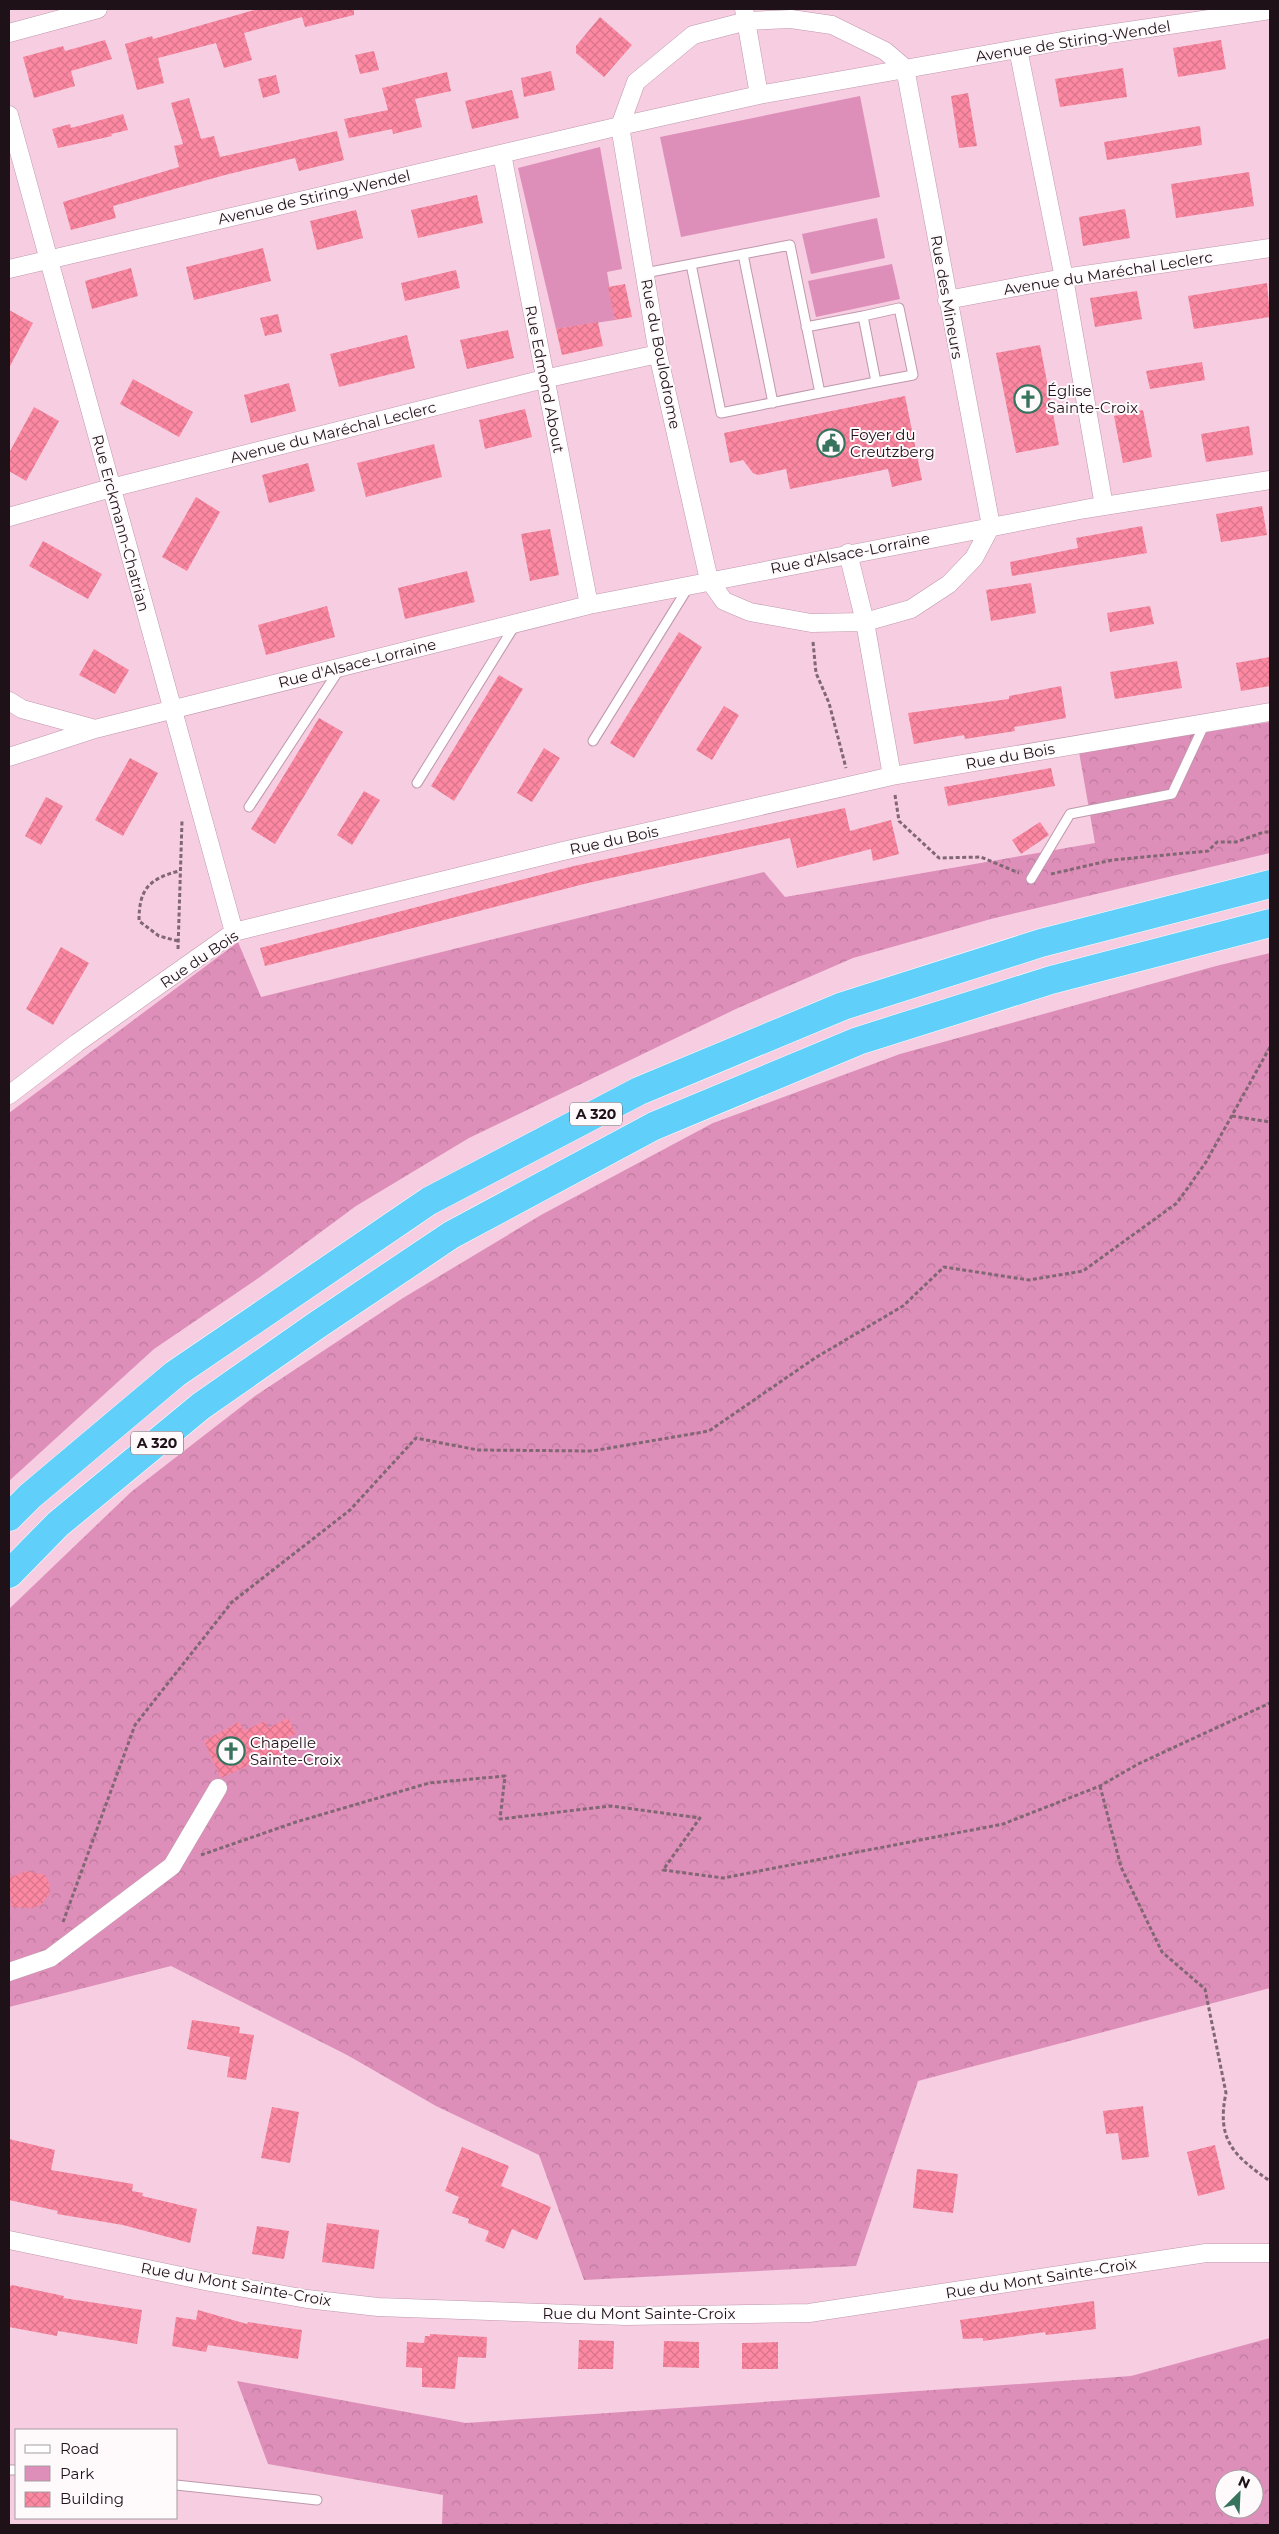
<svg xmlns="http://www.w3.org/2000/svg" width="1279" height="2534" font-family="Montserrat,sans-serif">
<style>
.green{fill:#de8fb9}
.forest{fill:url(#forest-crowns);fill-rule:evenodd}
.building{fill:url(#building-cross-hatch)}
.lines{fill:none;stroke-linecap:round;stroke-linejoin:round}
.service-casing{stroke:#bf98ac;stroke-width:11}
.minor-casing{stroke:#bf98ac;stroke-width:19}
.motorway-casing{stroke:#fff;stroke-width:29}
.path{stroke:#816774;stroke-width:3;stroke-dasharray:4 2.5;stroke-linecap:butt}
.service{stroke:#fff;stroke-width:9}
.minor{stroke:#fff;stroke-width:18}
.motorway{stroke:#60cffa;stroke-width:28}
.labels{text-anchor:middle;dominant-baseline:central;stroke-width:4;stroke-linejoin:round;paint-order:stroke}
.shield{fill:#fefafc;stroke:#61575c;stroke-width:1}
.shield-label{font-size:14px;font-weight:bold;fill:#1e1118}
.street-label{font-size:15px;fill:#1e1118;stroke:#fefafc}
.poi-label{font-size:15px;fill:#1e1118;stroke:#fefafc;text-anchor:start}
</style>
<defs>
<pattern id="forest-crowns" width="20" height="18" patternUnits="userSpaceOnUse" patternTransform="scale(1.25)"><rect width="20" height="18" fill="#de8fb9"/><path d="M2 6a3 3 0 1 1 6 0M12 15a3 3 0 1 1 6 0" fill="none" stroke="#be7a9e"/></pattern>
<pattern id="building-cross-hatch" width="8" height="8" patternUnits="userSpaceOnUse" patternTransform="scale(1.25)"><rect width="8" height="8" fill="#fc88a2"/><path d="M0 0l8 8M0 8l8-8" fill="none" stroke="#d8748b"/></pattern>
</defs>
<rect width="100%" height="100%" fill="#f6cde1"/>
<path class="green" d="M860 96 880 197 681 237 660 137Z
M600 147 622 269 607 272 615 320 556 329 518 168Z
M877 218 885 258 811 274 802 234Z
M892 264 900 299 816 317 808 281Z"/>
<path class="forest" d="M1270 722V853L991 919 853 958 738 1008 469 1138 356 1206 260 1277 154 1349 9 1481V1113L238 942 261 997 764 872 785 897 1095 843 1079 752Z
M1270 953V1988L918 2081 856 2266 584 2280 539 2155 436 2106 347 2055 171 1966 9 2007V1609L131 1492 255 1396 403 1298 541 1215 713 1123 900 1054 1216 966Z
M1270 2338V2525H442L443 2495 268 2464 237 2381 466 2423 1131 2376ZM1224 2479H1254V2509H1224Z"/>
<path class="building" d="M258 9H354V15L305 27 302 17 244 33 252 60 224 68 216 43 158 58 164 83 137 90 125 44 152 36 153 39Z
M600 17 632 45 604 77 576 53V46Z
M105 40 112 59 71 71 75 86 34 98 23 57 63 46 65 51Z
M1221 40 1226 69 1178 77 1173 48Z
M374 51 379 70 360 74 355 55Z
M1123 68 1127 97 1060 107 1055 79Z
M551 71 555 90 524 97 521 78Z
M447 72 451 91 415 99 422 127 393 134 392 129 349 138 344 119 388 110 382 88Z
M276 75 280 93 263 98 258 79Z
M512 90 519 118 472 129 465 101Z
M968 93 977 146 959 148 951 96Z
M189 98 201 139 214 136 220 157 337 131 344 160 299 171 295 158 225 175 113 206 116 218 71 230 63 202 179 167 174 146 183 144 171 103Z
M123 114 128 130 111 134 112 136 58 148 52 129 70 124 71 128Z
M1200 126 1202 145 1107 160 1104 142Z
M1249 172 1254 206 1176 218 1171 184Z
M477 195 483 223 418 238 411 210Z
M1125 209 1130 238 1083 246 1079 217Z
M356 210 363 238 317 250 310 221Z
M263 248 271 281 194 300 186 267Z
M131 268 138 296 92 309 85 281Z
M456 270 460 288 405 301 401 283Z
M1267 283 1270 317 1194 329 1188 296Z
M625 284 632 317 615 320 608 287Z
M1137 291 1142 319 1095 327 1090 298Z
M9 310 33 323 9 368Z
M278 314 282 332 265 336 260 318Z
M598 322 603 346 562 355 556 329Z
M508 330 514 358 467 369 460 340Z
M407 335 415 368 339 387 330 354Z
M1040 345 1059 445 1016 453 996 353Z
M1202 362 1205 380 1150 389 1146 371Z
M133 379 193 412 179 437 120 404Z
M289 383 296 411 251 423 244 395Z
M905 396 922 480 892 487 888 469 790 489 786 469 758 475 753 473 743 460 730 463 724 433Z
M34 407 59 421 26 481 9 471V453Z
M525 409 532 437 485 449 479 420Z
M1143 410 1152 457 1123 463 1114 416Z
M1249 426 1253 455 1206 462 1201 434Z
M434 444 442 477 366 497 357 463Z
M308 463 315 491 269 503 262 475Z
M196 497 220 512 187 571 162 557Z
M1262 506 1267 535 1221 542 1216 514Z
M1142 526 1147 553 1012 576 1010 562 1078 548 1076 538Z
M550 529 559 575 530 581 521 534Z
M43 541 102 574 88 599 29 566Z
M467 571 475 602 405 619 398 588Z
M1031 583 1036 613 991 621 986 590Z
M327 606 335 637 266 655 258 625Z
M1150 606 1154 624 1110 632 1107 613Z
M679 632 702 647 634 758 610 743Z
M94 649 129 670 115 694 79 675Z
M1270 657V686L1241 691 1236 663Z
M1177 661 1182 688 1115 699 1110 672Z
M499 675 523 689 454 801 431 786Z
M1061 686 1066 718 1014 727 1015 731 965 739 964 735 914 744 908 713 1009 699V696Z
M724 706 739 715 712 760 696 750Z
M319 718 343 732 275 844 251 829Z
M544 748 560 758 532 802 517 793Z
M130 758 158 773 123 836 95 820Z
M1051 768 1055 786 948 806 944 787Z
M364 791 380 800 352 845 337 835Z
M46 797 63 806 41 845 25 836Z
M845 808 850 831 891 820 899 854 873 861 871 849 797 868 790 838 588 883 265 966 260 948 574 866Z
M1040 822 1049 835 1021 854 1012 840Z
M61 947 89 963 53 1025 26 1009Z
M288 1718 296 1734 275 1743 281 1756 261 1766 258 1761 221 1778 204 1741 239 1722 244 1731 265 1721 268 1728Z
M26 1871 45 1875 49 1883 50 1893 41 1905 33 1908 11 1907 9 1878Z
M192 2020 240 2027 239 2033 254 2035 246 2080 227 2077 230 2057 187 2049Z
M1143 2106 1149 2157 1122 2160 1118 2133 1106 2134 1103 2111Z
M272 2107 299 2112 290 2163 261 2158Z
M9 2139 55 2150 51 2170 133 2184 132 2191 143 2193 142 2196 197 2209 190 2243 123 2225 57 2214 58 2211 9 2200Z
M1215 2145 1225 2189 1198 2196 1187 2152Z
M462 2147 509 2166 501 2186 551 2207 537 2240 512 2229 504 2249 485 2241 489 2231 468 2223 469 2219 452 2213 459 2197 445 2191Z
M917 2169 958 2174 953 2213 913 2208Z
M327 2223 379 2230 374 2269 322 2262Z
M257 2226 289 2231 284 2259 252 2254Z
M12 2285 64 2296 63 2298 142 2310 137 2344 58 2331 57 2336 9 2327V2287Z
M1094 2301 1096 2329 1046 2335 1045 2332 983 2341V2338L963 2339 960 2320Z
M198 2310 247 2324 248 2322 302 2330 298 2359 208 2345 206 2352 172 2346 176 2317 196 2320Z
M430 2334 487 2337 486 2358 458 2357 455 2389 422 2387V2368L406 2367 407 2342 424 2343 425 2336H430Z
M579 2340 614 2341 613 2369H578Z
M664 2341 699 2342V2368L663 2367Z
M778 2342V2369H742V2343Z"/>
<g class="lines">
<g class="service-casing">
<path id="service" d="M743 254 773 403
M645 273 790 245 820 393 721 413 691 264
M863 316 899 308 913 375 876 382
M806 327 863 316 876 382 820 393
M593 741 689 586
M417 783 515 625
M249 807 339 670
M1031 879 1070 814 1172 794 1205 723
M9 2470H16
M176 2485 317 2500"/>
</g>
<g class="minor-casing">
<path id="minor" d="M744 9 759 95
M9 33 98 9
M1018 49 1064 278 1104 506
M905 68 885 51 832 25 791 19 747 21 693 35 636 82 620 126 658 354 709 580 724 601 750 612 811 623 865 622 911 609 949 584 974 558 991 526
M905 68 991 526
M9 115 234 932
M502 154 589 605
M9 269 620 126 759 95 1068 40 1270 10
M947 300 1064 278 1270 248
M9 517 111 488 544 379 658 354
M848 553 865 622 892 776
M9 701 22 709 95 729
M9 757 95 729 589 605 1085 509 1270 480
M9 1095 77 1043 234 932 563 851 892 776 1270 712
M9 1972 50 1958 172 1866 218 1788
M9 2240 210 2282 307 2299 378 2307 626 2316 809 2313 1206 2253H1270"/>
</g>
<g class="motorway-casing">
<path id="motorway" d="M9 1517 30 1496 175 1374 429 1201 639 1091 843 1006 1041 943 1270 884
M9 1574 58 1524 201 1406 317 1325 451 1235 654 1126 858 1041 1051 980 1270 923"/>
</g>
<path class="path" d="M813 642 816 673 829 703 846 768
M895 795 899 821 939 858 981 857 1019 873
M1051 874 1112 860 1208 851 1217 842H1236L1264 832H1270
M178 941 159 936 139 921C139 890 148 879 179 871
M178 949 182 821
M1232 1116 1270 1122
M1100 1786 1121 1867 1162 1952 1205 1989 1226 2093C1216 2140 1234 2156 1270 2181
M201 1855 296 1822 429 1783 505 1776 500 1819 611 1806 700 1818 663 1870 723 1878 1003 1824 1100 1786 1138 1764 1270 1703
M63 1922 135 1725 232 1602 350 1510 416 1438 478 1450 592 1451 709 1431 815 1358 903 1306 944 1267 1029 1280 1083 1271 1177 1203 1206 1162 1270 1047"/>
<use href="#service" class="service"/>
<use href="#minor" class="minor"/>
<use href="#motorway" class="motorway"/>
</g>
<defs>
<g id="church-ring" transform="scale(1.4375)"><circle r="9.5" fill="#fefafc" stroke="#38735d" stroke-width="1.5"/><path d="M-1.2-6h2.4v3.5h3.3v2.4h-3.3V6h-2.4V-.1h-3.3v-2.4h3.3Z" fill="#38735d"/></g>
<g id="civic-ring" transform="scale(1.4375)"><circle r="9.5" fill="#fefafc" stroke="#38735d" stroke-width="1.5"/><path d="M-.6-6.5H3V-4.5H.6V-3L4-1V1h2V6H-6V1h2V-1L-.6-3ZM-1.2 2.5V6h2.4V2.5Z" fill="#38735d"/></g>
</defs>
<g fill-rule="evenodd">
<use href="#church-ring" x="1028" y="399"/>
<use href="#civic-ring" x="831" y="443"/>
<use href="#church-ring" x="231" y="1751"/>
</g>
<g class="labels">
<g class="shield">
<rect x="570" y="1102.5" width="52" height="23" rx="4"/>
<rect x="131" y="1431.5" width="52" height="23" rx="4"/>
</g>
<g class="shield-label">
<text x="596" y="1114">A 320</text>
<text x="157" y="1443">A 320</text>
</g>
<g class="street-label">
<text transform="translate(1073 41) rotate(-9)">Avenue de Stiring-Wendel</text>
<text transform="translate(314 197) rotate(-13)">Avenue de Stiring-Wendel</text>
<text transform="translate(1108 273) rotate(-9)">Avenue du Maréchal Leclerc</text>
<text transform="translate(947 297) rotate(80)">Rue des Mineurs</text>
<text transform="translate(661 354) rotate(79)">Rue du Boulodrome</text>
<text transform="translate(545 379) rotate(79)">Rue Edmond About</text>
<text transform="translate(333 432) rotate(-14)">Avenue du Maréchal Leclerc</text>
<text transform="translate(121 523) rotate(75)">Rue Erckmann-Chatrian</text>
<text transform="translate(850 553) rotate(-11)">Rue d'Alsace-Lorraine</text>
<text transform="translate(357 663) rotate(-14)">Rue d'Alsace-Lorraine</text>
<text transform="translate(1010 756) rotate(-10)">Rue du Bois</text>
<text transform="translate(614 840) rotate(-12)">Rue du Bois</text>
<text transform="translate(199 959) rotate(-34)">Rue du Bois</text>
<text transform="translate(1041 2278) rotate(-9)">Rue du Mont Sainte-Croix</text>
<text transform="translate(236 2284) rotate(10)">Rue du Mont Sainte-Croix</text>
<text x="639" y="2313">Rue du Mont Sainte-Croix</text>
</g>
<g class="poi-label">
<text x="1047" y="390">Église<tspan x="1047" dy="17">Sainte-Croix</tspan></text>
<text x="850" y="434">Foyer du<tspan x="850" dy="17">Creutzberg</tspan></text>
<text x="250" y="1742">Chapelle<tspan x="250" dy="17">Sainte-Croix</tspan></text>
</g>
</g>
<rect width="1279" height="2534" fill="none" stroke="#1e1118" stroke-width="20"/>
<rect x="15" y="2429" width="162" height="90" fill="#fefafc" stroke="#a49da1"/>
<rect x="25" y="2445" width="25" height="8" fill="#ffffff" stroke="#a49da1"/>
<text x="60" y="2454" font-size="15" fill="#1e1118">Road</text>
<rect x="25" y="2466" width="25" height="15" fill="#de8fb9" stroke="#a49da1"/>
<text x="60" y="2479" font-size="15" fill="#1e1118">Park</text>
<rect x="25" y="2492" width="25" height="15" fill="url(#building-cross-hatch)" stroke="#a49da1"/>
<text x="60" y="2504" font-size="15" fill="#1e1118">Building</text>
<g transform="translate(1239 2494) rotate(24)"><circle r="24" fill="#fefafc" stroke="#a49da1"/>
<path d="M0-4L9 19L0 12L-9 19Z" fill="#38735d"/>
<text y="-8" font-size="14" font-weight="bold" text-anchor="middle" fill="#1e1118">N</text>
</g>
</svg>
